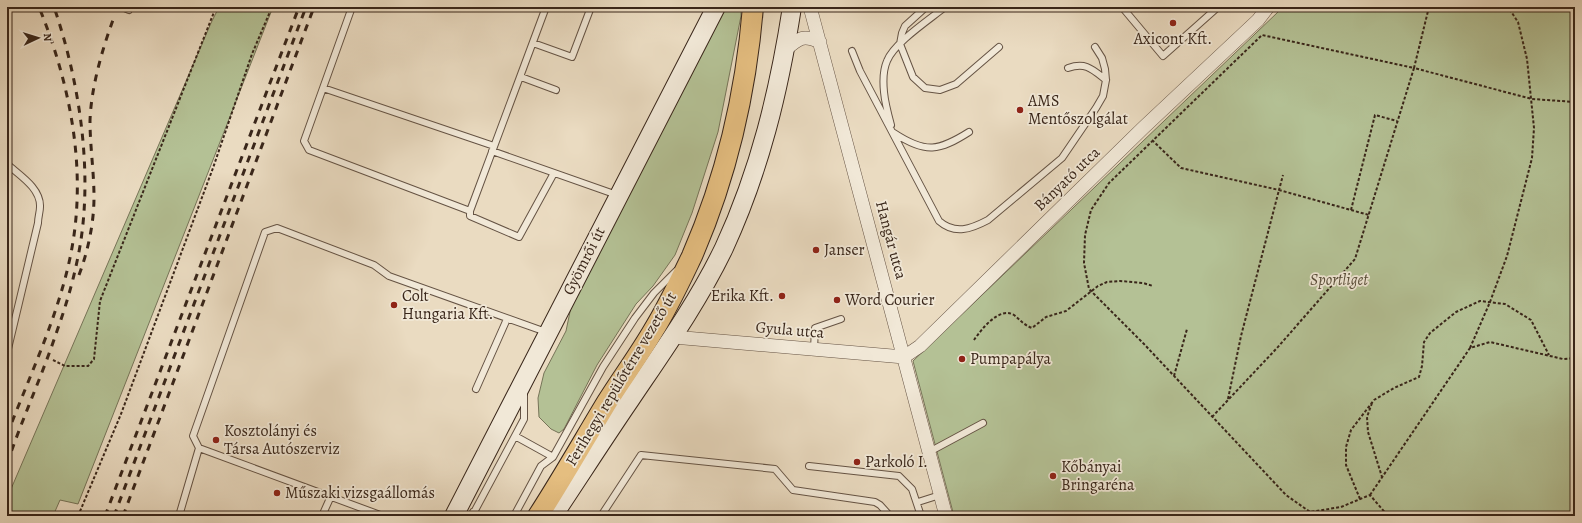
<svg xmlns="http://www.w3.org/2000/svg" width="1582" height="523" font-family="Alegreya,serif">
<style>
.green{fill:#b4c195;stroke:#767458}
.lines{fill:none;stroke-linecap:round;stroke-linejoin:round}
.lane-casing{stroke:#655344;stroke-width:8}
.street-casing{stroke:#655344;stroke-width:14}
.secondary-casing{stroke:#39261a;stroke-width:20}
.primary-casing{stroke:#39261a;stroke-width:22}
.path{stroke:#39261a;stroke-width:2;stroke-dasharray:3 2;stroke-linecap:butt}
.lane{stroke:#f1e8d7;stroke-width:6}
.street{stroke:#f1e8d7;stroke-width:13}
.secondary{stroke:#f1e8d7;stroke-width:18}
.primary{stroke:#e5be80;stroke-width:20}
.rail{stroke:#39261a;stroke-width:3;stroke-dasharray:7 7;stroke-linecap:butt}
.poi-dot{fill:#8f2418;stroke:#f1e8d7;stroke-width:1.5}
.labels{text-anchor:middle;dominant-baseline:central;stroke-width:3.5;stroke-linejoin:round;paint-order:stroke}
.poi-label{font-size:16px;fill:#39261a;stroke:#f1e8d7;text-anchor:start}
.street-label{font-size:16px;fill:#39261a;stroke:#f1e8d7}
.park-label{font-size:16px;font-style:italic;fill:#584d39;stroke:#f1e8d7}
</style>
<rect width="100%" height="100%" fill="#eadbc1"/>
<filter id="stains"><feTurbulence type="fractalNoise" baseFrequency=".005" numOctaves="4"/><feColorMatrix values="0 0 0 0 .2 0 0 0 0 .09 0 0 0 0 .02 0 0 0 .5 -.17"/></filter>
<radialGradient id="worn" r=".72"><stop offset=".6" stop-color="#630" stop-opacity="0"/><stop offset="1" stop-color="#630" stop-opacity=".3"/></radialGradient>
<path class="green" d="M219 7H273L78 504 60 500 53 516H7L11 489 211 23Z
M723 7H741V16L718 132 692 213 675 255 653 286 636 304 597 365 564 429 559 433 551 429 539 417 538 398 544 373 566 331 571 307Z
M1280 7H1575V516H954L913 361 1278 12Z"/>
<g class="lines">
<g class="lane-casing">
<path id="lane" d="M122 7 129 10
M352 7 304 141 309 150 470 211 546 7
M926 7 905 26 902 33 900 44 913 77 925 88 940 90 956 84 999 47
M1122 7 1163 56 1218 7
M533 43 572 57 591 7
M852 51 860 71 939 221C955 235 971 229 988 220L1062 158 1096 108 1103 96 1106 80 1105 69 1102 58 1095 47
M1068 68C1086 62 1092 69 1106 80
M521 77 556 90
M323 88 494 146
M891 125C888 114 885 103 884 92 883 82 883 70 887 61 894 43 929 20 945 7
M894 133C926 154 939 151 969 132
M492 151 617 195
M7 164C19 175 41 188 40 207 40 212 38 217 38 223L7 353
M470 211V216L519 237 554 173
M814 349 815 328 841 319
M476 389 507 319
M515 436 553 457
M199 448 383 516
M929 452 983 423
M809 466 899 476 912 489 921 516
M918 502 940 495
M473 512 481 516
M179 516 199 448 193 436 265 232 277 228 374 265 389 276 546 332
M322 516 331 496
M472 516 524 419V392
M514 516 541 466 553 457 603 367 635 318 654 293 676 271
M601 516 641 455 775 469 793 490 875 502 880 505 890 516"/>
</g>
<g class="street-casing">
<path id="street" d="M810 7 946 516
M785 50C799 38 803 34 820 42
M673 337 904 357
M904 357 920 346 1143 128 1258 20 1268 7"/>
</g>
<g class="secondary-casing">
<path id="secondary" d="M454 516 716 7
M553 516C579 477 604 438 630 400 663 351 698 302 724 248 760 170 779 91 792 7"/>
</g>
<g class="primary-casing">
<path id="primary" d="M538 516C562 479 584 440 607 402 622 378 639 355 653 331 668 307 680 281 692 256 726 178 746 92 753 7"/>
</g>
<path class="path" d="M1429 7 1414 68 1532 99 1575 102
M1152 140 1181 168 1279 190 1283 175
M1351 210 1375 115 1397 121
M974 340C981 330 999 306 1014 315 1020 320 1024 325 1032 328L1046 317 1066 311 1098 286 1107 282 1120 281 1143 283 1153 286
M1470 348 1490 302 1507 256 1532 158 1534 128 1527 59 1518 22 1508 7
M53 360 65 366H88L94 359 100 301 216 7
M1174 376 1187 329
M1228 399 1241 336 1279 190 1369 215
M1372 403 1367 417 1368 432 1382 477
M1212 417 1277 348 1355 259 1414 68 1262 35 1109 183 1091 210 1085 235 1084 263 1089 289 1144 344 1286 495 1310 512 1341 507 1370 495 1388 516
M1370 495 1470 348 1490 342 1563 359 1575 358
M1360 499 1346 465V447L1351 430 1374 400 1394 388 1419 377 1422 366 1424 342 1430 333 1456 312 1480 301 1505 304 1531 320 1549 355
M78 516 121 414 213 168 252 54 272 7"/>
<use href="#lane" class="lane"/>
<use href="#street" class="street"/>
<use href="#secondary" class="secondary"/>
<use href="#primary" class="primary"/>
<path class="rail" d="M79 275C88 251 94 223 94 197 94 172 90 146 90 121 91 88 102 50 113 20
M7 435C29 377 57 319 70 258 88 173 71 86 39 7
M7 464C22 419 42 376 57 331 67 303 75 275 80 246 93 169 79 80 54 7
M105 516 299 7
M114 516 306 7
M123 516 314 7"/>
</g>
<g class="poi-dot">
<circle cx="1173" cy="23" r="4"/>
<circle cx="1020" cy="110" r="4"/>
<circle cx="816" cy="250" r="4"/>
<circle cx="782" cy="296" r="4"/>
<circle cx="837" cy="300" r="4"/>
<circle cx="394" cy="305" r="4"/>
<circle cx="962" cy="359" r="4"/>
<circle cx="216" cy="440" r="4"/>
<circle cx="857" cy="462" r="4"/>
<circle cx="1053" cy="476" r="4"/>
<circle cx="277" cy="493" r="4"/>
</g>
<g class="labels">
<g class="poi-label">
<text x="1173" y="39" text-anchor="middle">Axicont Kft.</text>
<text x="1028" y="101">AMS<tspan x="1028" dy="18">Mentőszolgálat</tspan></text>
<text x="824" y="250">Janser</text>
<text x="402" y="296">Colt<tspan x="402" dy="18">Hungaria Kft.</tspan></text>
<text x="774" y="296" text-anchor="end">Erika Kft.</text>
<text x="845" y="300">Word Courier</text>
<text x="970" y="359">Pumpapálya</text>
<text x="224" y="431">Kosztolányi és<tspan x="224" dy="18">Társa Autószerviz</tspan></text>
<text x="865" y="462">Parkoló I.</text>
<text x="1061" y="467">Kőbányai<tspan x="1061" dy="18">Bringaréna</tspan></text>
<text x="285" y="493">Műszaki vizsgaállomás</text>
</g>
<g class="street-label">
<text transform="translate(1067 179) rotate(-44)">Bányató utca</text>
<text transform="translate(891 240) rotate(75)">Hangár utca</text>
<text transform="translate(584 261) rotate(-63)">Gyömrői út</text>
<text transform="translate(790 330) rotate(5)">Gyula utca</text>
<text transform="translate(621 379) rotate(-59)">Ferihegyi repülőtérre vezető út</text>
</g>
<g class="park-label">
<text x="1339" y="280">Sportliget</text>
</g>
</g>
<rect width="1582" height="523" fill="none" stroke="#eadbc1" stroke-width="24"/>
<rect x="8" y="8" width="1566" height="507" fill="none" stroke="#39261a" stroke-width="2"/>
<rect x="12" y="12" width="1558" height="499" fill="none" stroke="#39261a"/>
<g transform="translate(38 38) rotate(86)" stroke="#f1e8d7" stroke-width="3" paint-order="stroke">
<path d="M0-3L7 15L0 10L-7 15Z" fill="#39261a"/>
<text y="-6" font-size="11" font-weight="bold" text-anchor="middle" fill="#39261a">N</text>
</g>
<rect width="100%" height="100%" filter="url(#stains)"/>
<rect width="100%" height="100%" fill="url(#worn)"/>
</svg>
